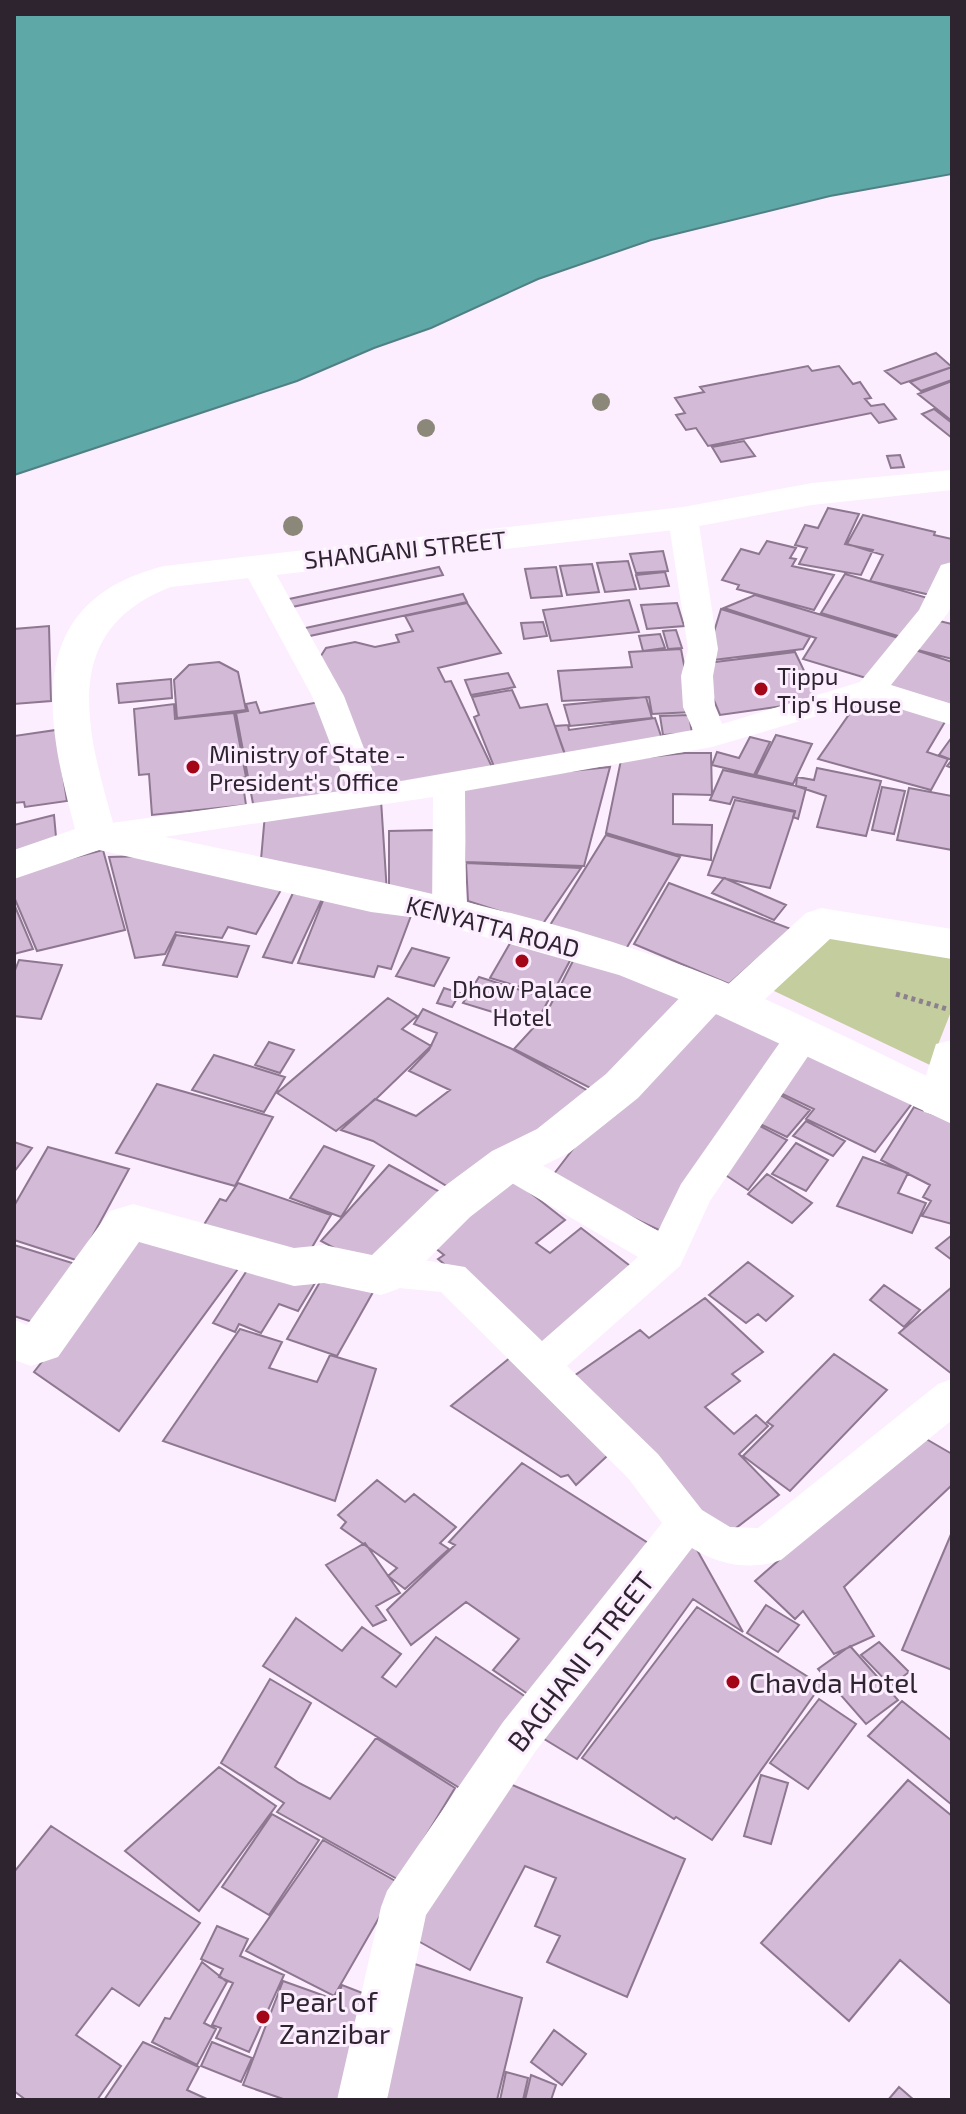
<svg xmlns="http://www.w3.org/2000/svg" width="966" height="2114" font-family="'Exo 2',sans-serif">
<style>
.green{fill:#c4cd9d}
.water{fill:#5ea8a8;stroke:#508084;stroke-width:2}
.building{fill:#d3bad6;stroke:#8e7791;stroke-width:2}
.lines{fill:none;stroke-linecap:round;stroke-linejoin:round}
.path{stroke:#8c808e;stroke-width:5;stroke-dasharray:4 4;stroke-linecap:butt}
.pedestrian{fill:#fff;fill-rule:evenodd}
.minor{fill:#fff;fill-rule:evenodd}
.secondary{fill:#fff;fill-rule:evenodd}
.tree{fill:#8c8879}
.poi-dot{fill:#a30717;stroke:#fcedff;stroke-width:3}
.labels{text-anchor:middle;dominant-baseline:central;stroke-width:6;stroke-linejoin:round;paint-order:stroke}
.street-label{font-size:24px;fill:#2e242f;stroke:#fcedff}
.poi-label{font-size:24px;fill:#2e242f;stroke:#fcedff;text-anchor:start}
.near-street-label{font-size:28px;fill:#2e242f;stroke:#fcedff}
.near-poi-label{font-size:28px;fill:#2e242f;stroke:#fcedff;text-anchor:start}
</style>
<rect width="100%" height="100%" fill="#fcedff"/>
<path class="green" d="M829 938 952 955V1009L930 1065 772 990Z"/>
<path class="water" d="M14 14H952V174L830 196 651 240 538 279 431 328 374 348 297 381 14 475Z"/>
<path class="building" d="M936 353 952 367 901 384 885 371Z
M808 366 812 371 839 366 853 384 860 382 871 398 865 399 871 406 884 404 896 419 879 423 871 413 708 446 696 428 686 430 676 415 685 413 675 398 704 392 700 387Z
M952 367V380L921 391 910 382Z
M952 381V421L918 394Z
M934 409 952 423V438L922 414Z
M744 441 755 456 721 462 712 447Z
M900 455 904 467 891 468 887 456Z
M828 508 859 514 845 544 873 550 861 575 799 564 807 548 795 545 805 525 818 528Z
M863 515 935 532 934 535 952 539V568L939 597 870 581 883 555 847 544Z
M767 541 796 548 790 558 796 559 792 566 834 575 814 610 737 589 739 585 722 580 741 549 759 554Z
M663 551 668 571 636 573 630 554Z
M628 561 636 589 605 592 597 563Z
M592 564 599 592 567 595 560 566Z
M439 567 443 575 292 607 289 599Z
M556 567 562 596 531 598 525 569Z
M665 572 669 586 640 589 636 575Z
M845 574 931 599 908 639 821 613Z
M463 594 467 602 305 637 301 629Z
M755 595 902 639 876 681 803 659 816 638 724 608Z
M629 600 639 632 551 641 543 610Z
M467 603 501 653 438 668 445 682 451 681 492 767 368 788 317 662 326 648 355 642 375 647 399 642 396 635 413 631 405 616Z
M677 603 684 626 647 629 641 605Z
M721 609 810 637 803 649 705 661Z
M935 620 952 624V659L910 648Z
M543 622 547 636 524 639 521 623Z
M49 626 51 701 14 704V629Z
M676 630 682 648 668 649 663 631Z
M660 634 665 648 643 651 639 636Z
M906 647 952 662V710L880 688Z
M681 649 693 712 652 714 649 697 562 701 558 671 632 667 629 652Z
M795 652 810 683 814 696 811 702 720 715 699 664Z
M219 662 238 672 246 710 177 718 174 680 189 665Z
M508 673 515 687 471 695 465 680Z
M171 679 172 698 119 703 117 684Z
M512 690 520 708 547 704 565 755 495 769 474 717 479 715 472 697Z
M864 693 946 720 927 752 948 759 931 790 818 759Z
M646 697 652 718 570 726 564 705Z
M256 702 260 713 319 702 365 795 254 809 236 713 248 711 246 704Z
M174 704 175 719 234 713 246 777 242 778 246 805 152 815 149 774 139 775 134 709Z
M689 715 692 733 663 735 660 716Z
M655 718 663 742 565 754 555 726 568 725 569 730Z
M56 730 67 801 25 807 24 802 14 803V736Z
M776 735 812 744 793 784 756 775Z
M750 737 770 742 754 775 712 765 717 752 739 758Z
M952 737V768L947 766 952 760 939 755Z
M685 753H711L712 795 673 794V824L712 825 711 860 675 854 606 833 621 760Z
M610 767 584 866 465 862 461 782Z
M817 768 881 781 866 836 817 827 826 796 796 786 797 777 814 780Z
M723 770 806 788 798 819 793 817 795 811 733 797 730 804 710 800Z
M882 787 905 791 894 834 872 830Z
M909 788 952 796V850L897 840Z
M381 800 387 893 260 871 265 814Z
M735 800 795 812 770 888 708 875Z
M54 815 57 848 14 854V825Z
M435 830 436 896 389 897V831Z
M606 835 680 857 623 954 547 930Z
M103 850 125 930 37 951 14 897V873Z
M147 856 281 890 256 934 228 927 222 938 176 932 165 954 135 958 109 857Z
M466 863 581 868 542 925 468 901Z
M724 878 786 905 774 920 712 893Z
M669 883 791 929 729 984 634 944Z
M293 893 322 899 292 963 263 957Z
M324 898 412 913 391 969 378 966 374 977 298 963Z
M14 904 33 949 14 954Z
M176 935 249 946 237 977 163 965Z
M513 938 573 955 551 996 490 978Z
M412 948 449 958 434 986 396 976Z
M575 957 686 996 602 1094 514 1049 546 1014Z
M19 960 62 965 41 1019 14 1016V973Z
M479 977 549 999 535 1025 463 1003Z
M444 988 460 993 452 1007 437 1003Z
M388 998 417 1016 402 1029 431 1046 377 1098 336 1131 277 1093Z
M423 1009 512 1049 594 1094 458 1193 373 1141 341 1130 375 1099 416 1116 450 1090 409 1071 429 1050 437 1033 414 1024Z
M713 1011 791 1044 659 1230 550 1179 606 1106Z
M269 1042 294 1050 280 1073 255 1065Z
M805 1050 913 1102 875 1152 806 1119 814 1109 774 1090Z
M214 1055 285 1077 264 1112 192 1090Z
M157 1084 273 1117 235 1186 116 1153Z
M768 1089 810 1110 787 1137 748 1118Z
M914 1107 952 1121V1224L922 1216 931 1201 923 1197 930 1185 881 1160Z
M750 1121 787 1140 748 1190 715 1168Z
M806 1121 845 1141 833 1156 793 1136Z
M14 1142 32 1148 14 1172Z
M796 1143 828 1160 806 1191 772 1174Z
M324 1146 374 1166 341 1217 290 1198Z
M48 1147 129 1169 79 1261 14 1240V1206Z
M863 1157 908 1173 898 1193 926 1203 912 1233 837 1206Z
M389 1165 442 1193 375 1270 321 1241Z
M505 1173 565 1220 536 1243 550 1253 581 1228 638 1272 547 1348 438 1259 444 1255 421 1237Z
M767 1174 812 1203 792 1223 748 1194Z
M238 1183 331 1215 301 1266 200 1231 220 1199 226 1201Z
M952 1235V1260L936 1248Z
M139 1237 243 1262 119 1431 34 1372Z
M14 1245 82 1266 45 1326 14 1316Z
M253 1261 315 1283 298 1311 279 1304 261 1333 239 1324 235 1332 213 1323Z
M748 1262 793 1296 766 1321 758 1314 746 1323 709 1295Z
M328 1268 377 1285 337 1356 287 1339Z
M884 1285 920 1310 904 1327 870 1300Z
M952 1287V1374L899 1333Z
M705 1298 763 1352 732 1374 740 1381 705 1407 734 1434 756 1415 768 1426 739 1454 779 1495 723 1538 564 1383 640 1330 649 1338Z
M240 1329 282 1342 269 1368 317 1382 330 1355 376 1369 335 1501 163 1441Z
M522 1348 620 1444 576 1485 568 1475 561 1477 451 1406Z
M834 1354 887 1390 790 1491 743 1456 773 1426 767 1422Z
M921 1436 952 1454V1485L844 1587 874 1636 834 1654 803 1611 795 1619 755 1581Z
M522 1463 656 1548 532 1697 493 1670 519 1639 466 1602 411 1645 387 1610 455 1545 449 1542Z
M377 1480 405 1502 414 1494 456 1527 440 1543 449 1549 405 1589 388 1576 397 1568 341 1528 346 1522 338 1515Z
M952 1532V1670L902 1650Z
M692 1541 743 1632 693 1599 577 1759 536 1734Z
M365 1543 400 1593 376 1606 386 1620 373 1626 326 1565Z
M766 1605 799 1625 778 1652 747 1633Z
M697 1607 821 1685 712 1840 676 1817 674 1819 582 1758Z
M296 1618 342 1651 362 1627 401 1654 382 1677 396 1687 436 1637 535 1703 466 1792 263 1666Z
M879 1642 909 1672 891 1686 861 1655Z
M850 1646 898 1700 866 1724 818 1669Z
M270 1679 311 1703 275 1767 299 1783 330 1799 376 1738 455 1788 399 1880 277 1812 284 1803 221 1763Z
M819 1699 856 1724 808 1789 770 1763Z
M902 1701 952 1741V1805L868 1736Z
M219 1767 276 1806 199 1911 125 1851Z
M761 1775 788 1783 771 1844 744 1836Z
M908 1780 952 1816V2005L900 1960 849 2021 761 1943Z
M503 1781 685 1859 627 1997 547 1962 560 1936 535 1926 556 1878 525 1866 470 1970 411 1937Z
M272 1814 319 1840 269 1915 222 1887Z
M51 1826 200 1923 139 2006 112 1988 76 2035 121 2066 97 2100H26L14 2091V1872Z
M323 1840 399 1883 334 1996 246 1951Z
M217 1926 248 1939 240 1956 284 1975 249 2052 216 2038 221 2028 212 2025 233 1983 219 1977 223 1969 201 1959Z
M399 1959 522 1998 497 2100H386Z
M202 1962 227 1982 204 2023 216 2029 197 2065 152 2042 165 2018 170 2019Z
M283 1981 336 2000 342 1985 375 1998 355 2100H286L243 2085Z
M554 2030 586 2054 562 2085 531 2062Z
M143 2042 199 2067 187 2090 209 2100H104Z
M212 2042 252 2058 241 2082 201 2066Z
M506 2072 528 2078 523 2100H500Z
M531 2075 556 2085 551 2100H525Z
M899 2087 914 2100H888Z"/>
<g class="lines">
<path class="path" d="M896 994 947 1009"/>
<path class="pedestrian" d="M683 509 693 512 698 518 718 649 713 676 715 707 722 724 860 682 919 610 941 565 952 562V604L948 613 891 685 952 704V725L871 700 712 747 465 791 466 913 461 922 449 925 437 922 432 913 433 797 97 847 85 844 80 836 85 828 97 825 348 790 312 696 241 565 246 559H266L271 565 344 696 378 785 693 730 683 707 681 676 688 649 668 518 673 512Z
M803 1024 816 1028 821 1037 710 1201 680 1266 567 1366 658 1454 702 1510 730 1527 758 1528 938 1384 952 1379V1420L781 1560C751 1571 719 1565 692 1548L535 1752 426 1915 387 2100H337L381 1907 387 1891 503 1722 662 1523 628 1478 441 1292 399 1288 381 1292 367 1287 362 1276 367 1265 399 1256 465 1267 542 1341 638 1257 495 1173 489 1163 495 1153 508 1149 521 1153 658 1231 681 1184 790 1028Z"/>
<path class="minor" d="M821 908 952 929V959L830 939 748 1015 733 1020 717 1013 638 1098 569 1153 524 1175 470 1217 398 1289 381 1295 324 1283 294 1286 139 1242 58 1357 31 1366 14 1360V1320L27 1325 110 1211 133 1204 294 1248 324 1245 372 1255 438 1191 492 1151 537 1129 606 1074 693 984 708 979 725 987 806 913Z
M952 1040V1113L940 1117 924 1112 918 1100 936 1044Z"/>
<path class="secondary" d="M952 470V490L812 505 683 529 171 587C56 631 88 734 114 826 292 865 473 895 646 953 752 987 852 1041 952 1088V1124L718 1015 619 975 418 918 371 912 99 850 14 879V850L75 829C46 720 21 602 164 566L683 507 812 483Z"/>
</g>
<g class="tree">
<circle cx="601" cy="402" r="9"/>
<circle cx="426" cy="428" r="9"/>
<circle cx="293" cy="526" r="10"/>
</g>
<g class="poi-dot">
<circle cx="761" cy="689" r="8"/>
<circle cx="193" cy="767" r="8"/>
<circle cx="522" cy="961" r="8"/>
<circle cx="733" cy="1682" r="8"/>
<circle cx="263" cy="2017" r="8"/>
</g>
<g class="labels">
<g class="street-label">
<text transform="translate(405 549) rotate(-6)">SHANGANI STREET</text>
<text transform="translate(493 926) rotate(15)">KENYATTA ROAD</text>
</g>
<g class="poi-label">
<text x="777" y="675">Tippu<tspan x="777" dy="28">Tip's House</tspan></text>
<text x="209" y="753">Ministry of State -<tspan x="209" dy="28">President's Office</tspan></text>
<text x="522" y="988" text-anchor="middle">Dhow Palace<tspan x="522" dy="28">Hotel</tspan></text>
</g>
<g class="near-street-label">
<text transform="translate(580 1661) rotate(-52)">BAGHANI STREET</text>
</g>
<g class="near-poi-label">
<text x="749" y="1682">Chavda Hotel</text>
<text x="279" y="2001">Pearl of<tspan x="279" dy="32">Zanzibar</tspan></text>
</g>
</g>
<rect width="966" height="2114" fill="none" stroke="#2e242f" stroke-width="32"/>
</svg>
